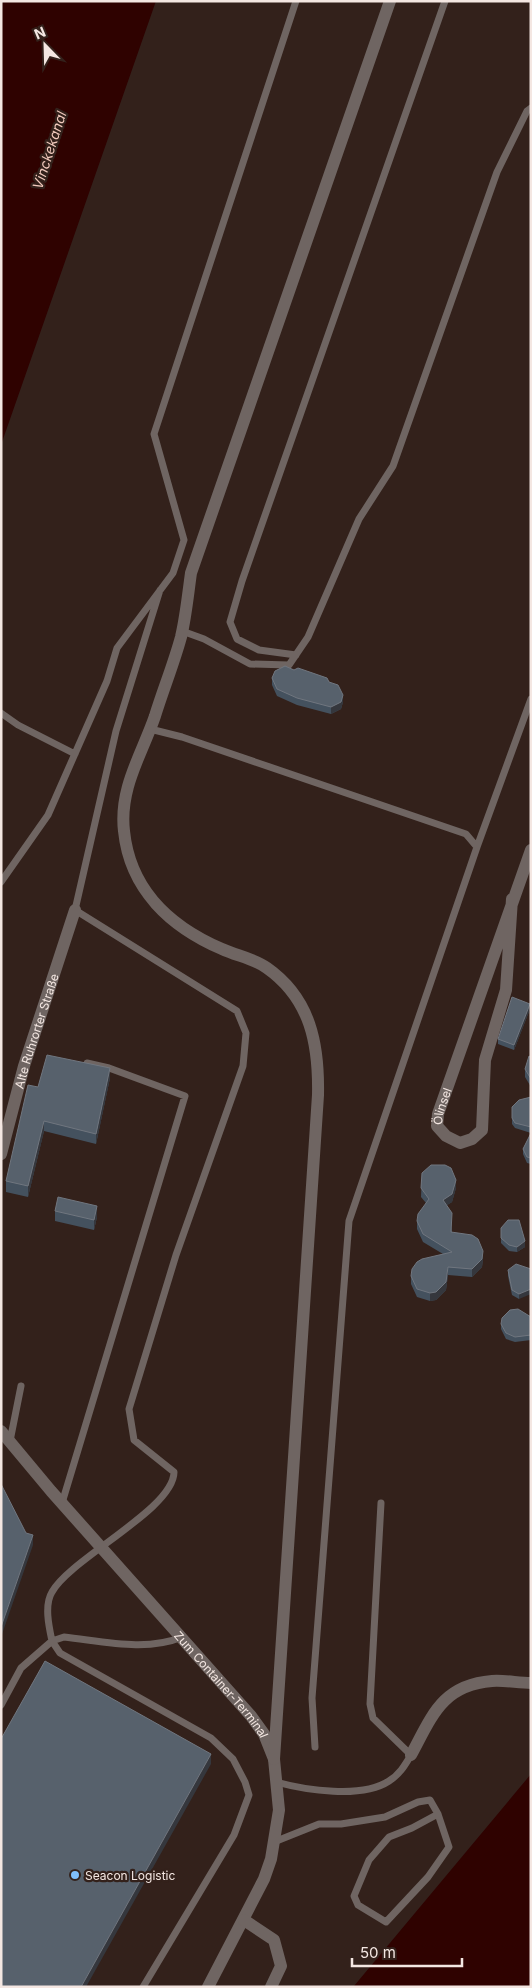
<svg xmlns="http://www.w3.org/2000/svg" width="532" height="1988" font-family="Inter,sans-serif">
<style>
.water{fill:#2f0200}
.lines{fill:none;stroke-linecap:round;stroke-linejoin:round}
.lane{stroke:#6f6562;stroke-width:7}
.street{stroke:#6f6562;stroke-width:12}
.wall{fill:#44515e}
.shaded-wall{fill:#35373d}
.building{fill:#57616c;stroke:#70767f}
.poi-dot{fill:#7fbdf9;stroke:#33211b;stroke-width:2}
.labels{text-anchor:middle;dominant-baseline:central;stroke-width:4.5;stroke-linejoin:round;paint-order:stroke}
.street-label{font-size:12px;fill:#f4e7e2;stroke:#33211b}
.poi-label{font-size:12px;fill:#f4e7e2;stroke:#33211b;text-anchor:start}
.water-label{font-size:14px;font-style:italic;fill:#f1c9bc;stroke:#33211b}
</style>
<rect width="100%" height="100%" fill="#33211b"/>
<path class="water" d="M3 1H156L1 445V7Z
M531 1774V1987H353L354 1986Z"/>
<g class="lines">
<path class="lane" d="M160 590 116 731 75 910 237 1011 246 1033 243 1066 176 1255 129 1409 134 1440 174 1472C174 1509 71 1558 52 1592 44 1605 49 1627 52 1641L64 1637C102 1641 146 1652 182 1637
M182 631 204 639 250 664 289 665 308 637 359 519 393 466 497 172 527 111 531 108
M296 655 259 650 237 639 230 622 242 581 445 1
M1 713 18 725 75 754
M150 729 182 737 466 834 477 847 531 699
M1 882 48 815 107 681 117 648 173 573 184 540 154 434 296 1
M10 1441 21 1386
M62 1503 185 1096 109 1068 87 1063
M1 1705 21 1668 52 1641 60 1653 211 1738 233 1759 245 1782 249 1795 234 1835 143 1987
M315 1747 312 1698 349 1221 477 847
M276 1782C305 1790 362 1799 389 1781 400 1774 405 1765 411 1755L373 1718 370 1704 381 1503
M274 1842 319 1824H341L385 1817 418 1802 430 1800 438 1814 449 1847 428 1877 386 1922 358 1905 354 1896 369 1860 389 1837 412 1828 438 1814"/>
<g class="street">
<path id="s1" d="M512 899 506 990 485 1060 482 1130 472 1139 460 1143 446 1136 437 1126 438 1114 531 850"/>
<path id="s2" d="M1 1154 24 1066 75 910"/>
<path id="s3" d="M1 1431 51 1491 251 1716 264 1734 274 1759 279 1810 271 1859 264 1879 208 1987"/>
<path d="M411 1755C432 1716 442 1685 492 1681 505 1680 518 1683 531 1683"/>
<path d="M274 1759 318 1095C319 1045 311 999 267 968 253 958 237 956 222 949 171 927 130 890 124 831 119 788 142 754 155 716 163 690 174 663 181 637 186 616 188 594 191 573L390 1"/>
<path d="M244 1920 274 1940 281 1966 271 1987"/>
</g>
</g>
<path class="wall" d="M272 678 329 682 343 702 341 709 331 714 297 705 277 696 272 685Z
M530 1009 514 1050 498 1044V1039Z
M531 1057V1087L525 1077V1069Z
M110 1078 96 1144 44 1131 28 1197 6 1192V1181L38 1087Z
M531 1097V1164L527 1163 523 1154V1149L531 1133 515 1128 512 1124V1107Z
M422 1173 456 1188 452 1202 447 1205 452 1232 483 1259 482 1267 472 1277 448 1275 446 1290 436 1300 430 1301 417 1297 411 1284V1276L443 1254 423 1242 417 1229V1221L426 1203 421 1197Z
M55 1211 97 1217 94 1230 55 1221Z
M501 1228 525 1247 517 1252 509 1251 501 1243Z
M531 1269 519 1299 512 1295 508 1276V1270Z
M531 1317V1340L515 1342 506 1339 501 1329V1324Z"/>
<path class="shaded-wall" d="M343 695V702L341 709 331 714V707Z
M530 1004V1009L514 1050V1045Z
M110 1068V1078L96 1144V1134Z
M44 1121V1131L28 1197V1186Z
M456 1180V1188L452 1202 443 1208V1200Z
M97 1206V1217L94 1230V1220Z
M525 1241V1247L517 1252V1247Z
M483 1251V1259L482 1267 472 1277V1269Z
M448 1267V1275L446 1290 436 1300 430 1301V1293Z
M531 1289V1294L519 1299V1294Z
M33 1535V1545L1 1637V1627Z
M211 1754V1764L86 1987H81Z"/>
<path class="building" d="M285 666 294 670 298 668 327 678 329 682 338 685 343 695 341 702 331 707 297 698 277 689 272 678 275 671Z
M512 997 530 1004 514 1045 498 1039Z
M47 1055 110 1068 96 1134 44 1121 28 1186 6 1181 28 1085 38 1087Z
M529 1056 531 1057V1079L525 1069Z
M531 1097V1127L515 1123 512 1118V1107L519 1100Z
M531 1133V1158L527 1157 523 1149Z
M431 1165H445L451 1168 456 1180 452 1194 443 1200 452 1213 451 1232 472 1235 478 1239 483 1251 482 1259 472 1269 448 1267 446 1282 436 1292 430 1293 417 1289 411 1276 412 1269 417 1262 422 1259 452 1252 423 1234 417 1221 418 1214 429 1199 421 1188 422 1173Z
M58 1197 97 1206 94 1220 55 1211Z
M508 1220H519L525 1241 517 1247 509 1245 501 1238V1228Z
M516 1264 531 1269V1289L519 1294 512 1290 508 1270Z
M518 1309 531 1317V1335L515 1337 506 1333 501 1324 502 1318 510 1310Z
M1 1484 26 1533 33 1535 1 1627Z
M45 1661 211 1754 81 1987H1V1739Z"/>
<circle class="poi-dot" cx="75" cy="1875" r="5"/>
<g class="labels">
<g class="street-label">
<text stroke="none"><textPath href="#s2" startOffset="128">Alte Ruhrorter Straße</textPath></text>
<text stroke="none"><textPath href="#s1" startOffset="310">Ölinsel</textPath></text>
<text stroke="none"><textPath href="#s3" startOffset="336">Zum Container-Terminal</textPath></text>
</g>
<g class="poi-label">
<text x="85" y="1875">Seacon Logistic</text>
</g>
<g class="water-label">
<text transform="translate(49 150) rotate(-72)">Vinckekanal</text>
</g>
</g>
<rect width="532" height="1988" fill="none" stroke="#f4e7e2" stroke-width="5"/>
<g transform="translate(45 45) rotate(337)" stroke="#33211b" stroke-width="4" paint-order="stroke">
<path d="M0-4L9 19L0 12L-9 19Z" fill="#f4e7e2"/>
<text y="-8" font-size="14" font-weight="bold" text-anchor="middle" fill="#f4e7e2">N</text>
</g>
<path d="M352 1958v8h110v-8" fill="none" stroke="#f4e7e2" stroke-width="2.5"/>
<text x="360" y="1958" font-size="15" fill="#f4e7e2" stroke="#33211b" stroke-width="4" paint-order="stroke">50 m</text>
</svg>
